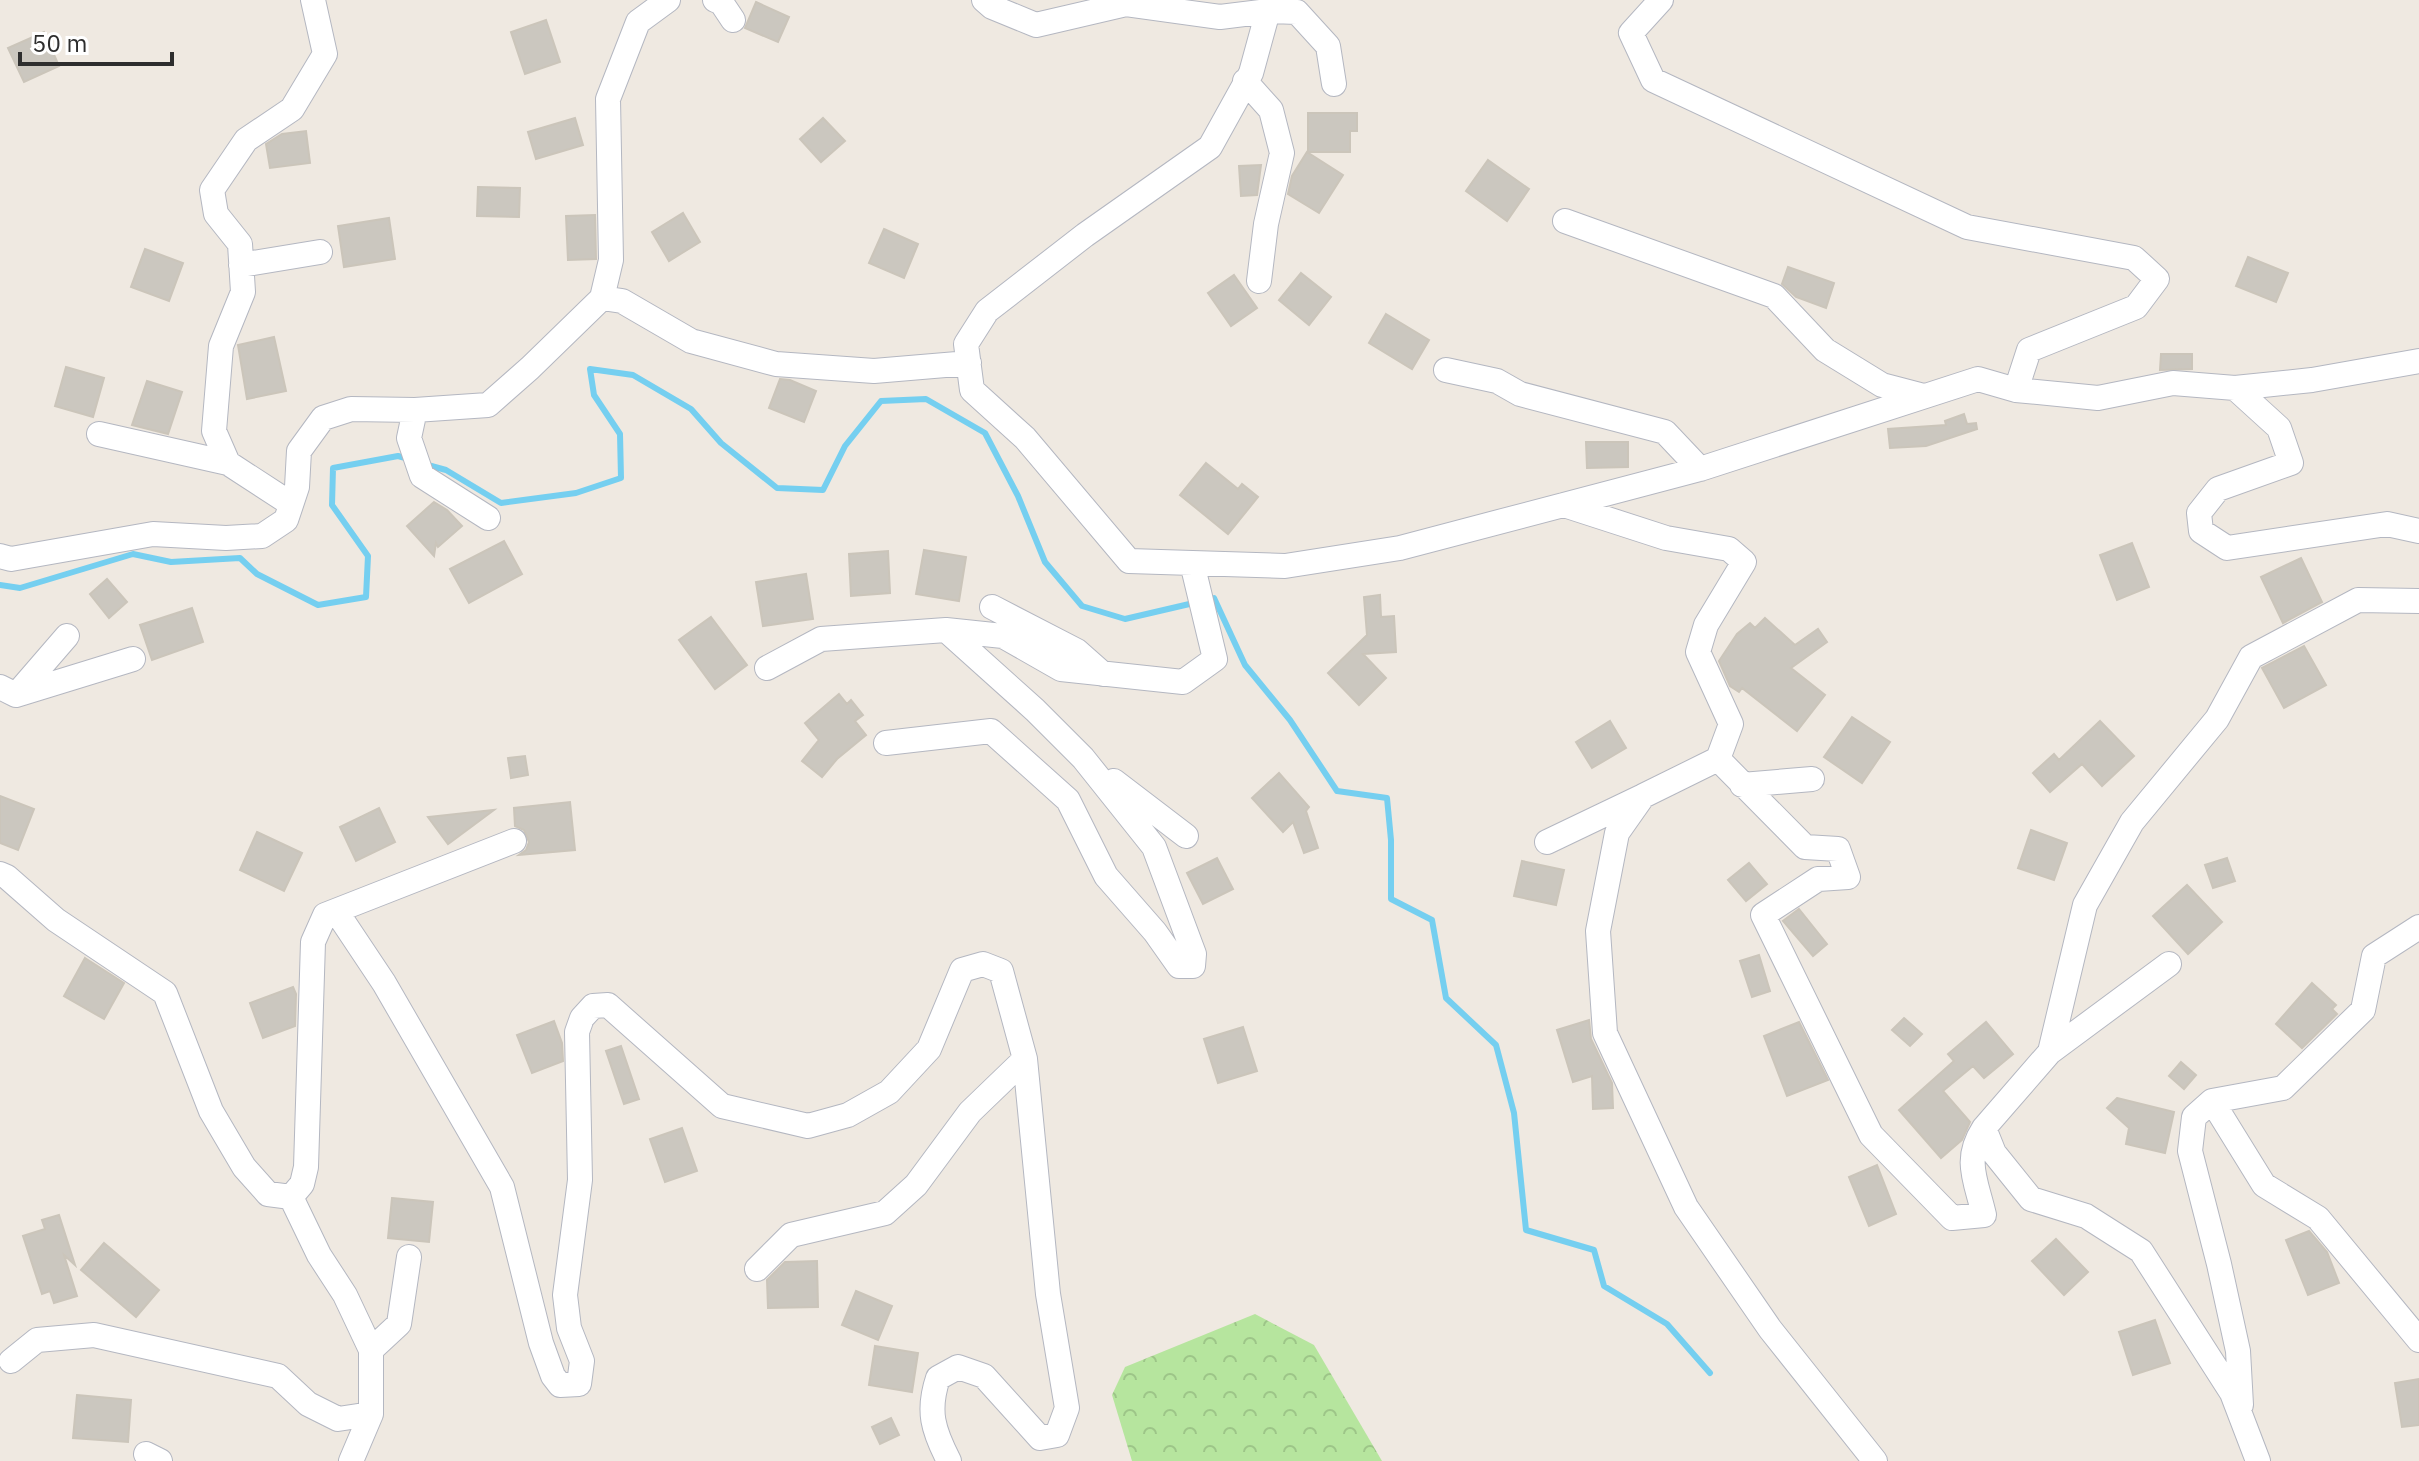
<svg xmlns="http://www.w3.org/2000/svg" width="2419" height="1461" font-family="'IBM Plex Sans',sans-serif">
<style>
.forest{fill:url(#forest-crowns)}
.lines{fill:none;stroke-linecap:round;stroke-linejoin:round}
.stream{stroke:#75cff0;stroke-width:6}
.building{fill:#cbc7bf;stroke:#cbc5ba;stroke-width:2}
.minor-casing{stroke:#b4b7c1;stroke-width:26}
.minor{stroke:#fff;stroke-width:24}
</style>
<defs>
<pattern id="forest-crowns" width="20" height="18" patternUnits="userSpaceOnUse" patternTransform="scale(2)"><rect width="20" height="18" fill="#b6e59e"/><path d="M2 6a3 3 0 1 1 6 0M12 15a3 3 0 1 1 6 0" fill="none" stroke="#9dc588"/></pattern>
</defs>
<rect width="100%" height="100%" fill="#efe9e1"/>
<path class="forest" d="M1255 1314 1314 1345 1382 1461H1132L1112 1395 1125 1367Z"/>
<g class="lines">
<path class="stream" d="M424 464 446 470 501 503 576 493 621 478 620 434 594 395 590 369 633 375 691 409 721 443 777 488 823 490 845 446 881 401 926 399 985 433 1018 496 1045 562 1082 606 1125 619 1198 602
M0 585 20 588 133 554 171 562 240 558 257 574 318 605 366 597 368 556 332 505 333 468 398 456 409 459
M1208 600 1214 598 1245 665 1290 720 1337 791 1387 798 1391 840V899L1432 920 1446 998 1496 1045 1514 1113 1526 1230 1594 1250 1604 1286 1667 1324 1710 1373"/>
</g>
<path class="building" d="M756 2 789 17 778 42 745 28Z
M546 20 560 62 525 74 511 32Z
M44 32 59 66 24 82 8 48Z
M1308 113H1357V131H1350V152H1308Z
M575 118 583 145 536 159 528 132Z
M823 118 845 141 821 162 800 139Z
M306 131 310 163 270 168 266 144 282 134Z
M1307 152 1343 175 1319 213 1288 194 1292 176Z
M1488 160 1529 189 1507 221 1466 191Z
M1261 165 1257 195 1241 196 1239 166Z
M478 187 520 188 519 217 477 216Z
M683 213 700 242 669 261 652 232Z
M595 215 596 259 568 260 566 216Z
M389 218 395 259 344 267 338 226Z
M884 229 918 244 904 278 869 263Z
M145 249 183 263 169 301 131 287Z
M2248 257 2288 273 2276 302 2236 286Z
M1788 267 1834 283 1826 308 1796 297 1782 284Z
M1301 273 1331 297 1309 325 1279 300Z
M1234 275 1257 308 1231 326 1208 293Z
M1386 314 1429 340 1412 369 1369 343Z
M274 337 286 391 247 399 238 345Z
M2161 354H2192V369L2160 370Z
M66 367 104 378 93 417 55 406Z
M780 379 790 380 816 391 804 422 769 408Z
M147 381 182 392 168 434 132 425Z
M1964 414 1967 424 1976 423 1977 429 1926 446 1890 448 1888 429 1946 425 1945 421Z
M1586 442H1628V467L1587 468Z
M1206 463 1238 489 1242 484 1258 497 1228 534 1180 495Z
M434 502 447 510 462 526 438 547 436 543 434 556 407 526Z
M504 541 522 574 469 603 450 569Z
M2132 543 2149 587 2117 600 2100 555Z
M924 550 966 557 959 601 916 594Z
M888 551 890 593 851 596 849 554Z
M2301 558 2322 602 2283 623 2261 577Z
M806 574 813 619 763 626 756 582Z
M107 579 127 602 109 618 90 594Z
M1380 595 1381 617 1394 616 1396 652 1363 654 1386 678 1359 705 1328 673 1367 635 1364 597Z
M192 608 203 642 152 660 140 625Z
M711 617 747 665 715 689 679 640Z
M1765 618 1795 645 1818 629 1827 642 1791 668 1825 695 1797 731 1742 688 1739 692 1730 686 1719 661 1737 634 1750 623 1755 628Z
M2304 646 2326 685 2284 708 2262 668Z
M839 694 847 704 851 700 863 715 855 721 866 735 837 759 822 777 802 761 819 740 805 723Z
M1852 717 1890 742 1862 783 1824 757Z
M1610 721 1626 748 1592 768 1576 742Z
M2100 721 2134 756 2102 786 2082 764 2050 792 2033 773 2054 754 2059 760Z
M525 756 528 775 511 778 508 758Z
M1279 773 1309 807 1306 811 1318 848 1304 853 1293 822 1283 832 1252 798Z
M0 796 34 809 18 850 0 843Z
M570 802 575 850 519 855 526 850 529 842 524 830 515 826 514 808Z
M379 808 395 842 356 861 340 827Z
M494 810 448 844 428 817Z
M2031 830 2067 843 2054 880 2018 868Z
M257 832 302 853 284 891 240 870Z
M1217 858 1233 889 1203 904 1187 873Z
M2227 858 2235 881 2213 888 2205 865Z
M1522 861 1564 870 1556 905 1514 896Z
M1749 863 1767 884 1746 901 1728 880Z
M2187 885 2222 922 2188 954 2153 916Z
M1799 909 1827 944 1813 956 1783 921Z
M1759 955 1770 991 1752 997 1740 961Z
M85 958 124 983 104 1019 64 996Z
M2312 983 2336 1005 2332 1009 2337 1014 2302 1048 2276 1024Z
M293 987 296 994 295 1026 263 1038 250 1003Z
M1904 1018 1922 1034 1910 1046 1892 1030Z
M1589 1020 1591 1039 1612 1083 1613 1108 1593 1109 1592 1076 1573 1082 1557 1030Z
M554 1021 562 1043 563 1061 532 1073 517 1035Z
M1799 1022 1828 1080 1787 1096 1764 1036Z
M1986 1022 2013 1054 1984 1078 1973 1066 1943 1091 1970 1122 1962 1140 1941 1158 1899 1110 1954 1061 1948 1054Z
M1243 1027 1257 1071 1218 1083 1204 1039Z
M621 1046 639 1099 624 1104 606 1051Z
M2181 1062 2196 1075 2184 1089 2169 1076Z
M2117 1098 2174 1112 2165 1153 2126 1144 2129 1128 2107 1108Z
M682 1128 697 1171 665 1182 650 1139Z
M1877 1165 1896 1214 1869 1226 1849 1177Z
M392 1198 433 1202 429 1242 388 1238Z
M59 1215 75 1265 64 1255 77 1296 54 1303 50 1291 42 1294 23 1236 45 1229 42 1220Z
M2309 1231 2327 1252 2339 1283 2308 1295 2286 1240Z
M2056 1239 2088 1272 2064 1295 2032 1261Z
M104 1243 159 1290 136 1317 81 1270Z
M817 1261 818 1307 768 1308 767 1280 785 1262Z
M856 1291 892 1306 878 1340 842 1325Z
M2155 1320 2170 1363 2133 1375 2119 1332Z
M875 1346 918 1353 912 1392 869 1385Z
M2419 1379V1425L2402 1427 2395 1383Z
M77 1395 131 1400 128 1442 73 1438Z
M891 1418 899 1435 880 1444 872 1427Z"/>
<g class="lines">
<g class="minor-casing">
<path id="minor" d="M715 0 721 2 733 20
M984 0 992 7 1036 25 1126 4 1220 17 1268 11 1297 12 1328 46 1334 84
M1661 0 1631 33 1653 80 1967 227 2134 258 2157 279 2136 307 2029 350 2016 390
M1268 11 1251 73 1210 147 1085 235 987 311 966 344 972 390 1025 438 1129 561 1285 566 1400 548 1700 469 1978 379 2016 390 2098 398 2173 383 2235 388 2279 428 2291 463 2218 489 2199 513 2201 531 2227 548 2387 524 2419 531
M1245 81 1271 110 1282 153 1266 224 1259 281
M1565 221 1774 296 1825 350 1882 385 1924 396
M241 265 320 252
M602 298 622 301 691 341 776 364 874 371 969 363
M1446 370 1497 381 1520 394 1665 432 1700 469
M2235 388 2312 380 2419 361
M415 410 409 438 422 476 488 518
M99 434 228 463
M291 504 228 463 214 431 221 346 243 292 240 244 216 214 212 190 246 140 292 109 325 54 313 0
M1564 505 1666 538 1729 549 1744 562 1706 625 1698 652 1731 724 1718 759 1643 796 1617 833 1598 931 1605 1033 1686 1207 1770 1329 1875 1461
M0 556 11 559 153 534 226 538 262 536 286 520 297 487 299 451 323 418 351 409 415 410 488 405 530 368 602 298 611 260 608 99 638 22 668 0
M992 607 1077 651 1103 674
M767 668 821 639 946 630 1003 636 1061 669 1183 682 1215 659 1192 563
M0 687 16 695 133 659
M16 695 67 636
M886 743 991 731 1068 800 1106 876 1155 932 1179 966H1193L1194 954 1154 847 1083 758 1035 710 946 630
M1718 759 1805 847 1838 849 1848 877 1818 879 1763 915 1871 1135 1952 1218 1984 1215C1976 1180 1963 1160 1984 1128
M1114 781 1186 836
M1742 785 1812 779
M1547 842 1641 797
M0 874 7 877 56 920 165 993 211 1111 244 1167 268 1194 291 1197 302 1184 306 1167 313 942 325 915 514 841
M336 911 384 983 502 1187 541 1343 553 1376 560 1385 579 1384 582 1361 569 1328 565 1295 580 1180 577 1032 582 1018 593 1006 608 1005 722 1106 808 1126 848 1115 889 1092 929 1049 962 970 983 964 1001 971 1025 1059 1048 1294 1067 1408 1057 1435 1040 1438 984 1376 958 1367 938 1378C927 1411 933 1430 949 1461
M2050 1052 2169 964
M2212 1101 2264 1185 2318 1218 2419 1340
M757 1269 791 1235 885 1213 916 1185 970 1112 1025 1059
M371 1350 399 1324 409 1257
M11 1361 37 1340 94 1335 278 1376 308 1404 338 1419 371 1414V1350L345 1295 319 1255 291 1197
M2241 1405 2238 1351 2219 1264 2190 1151 2194 1117 2212 1101 2283 1088 2363 1010 2374 956 2419 927
M146 1454 160 1461
M351 1461 371 1414
M2258 1461 2232 1393 2141 1251 2086 1216 2031 1199 1994 1153 1984 1128 2050 1052 2085 905 2132 822 2217 719 2251 657 2358 600 2419 601"/>
</g>
<use href="#minor" class="minor"/>
</g>
<path d="M20 52v12h152v-12" fill="none" stroke="#2e2e2e" stroke-width="4"/>
<text x="32" y="52" font-size="24" fill="#2e2e2e" stroke="#ffffff" stroke-width="6" paint-order="stroke">50 m</text>
</svg>
